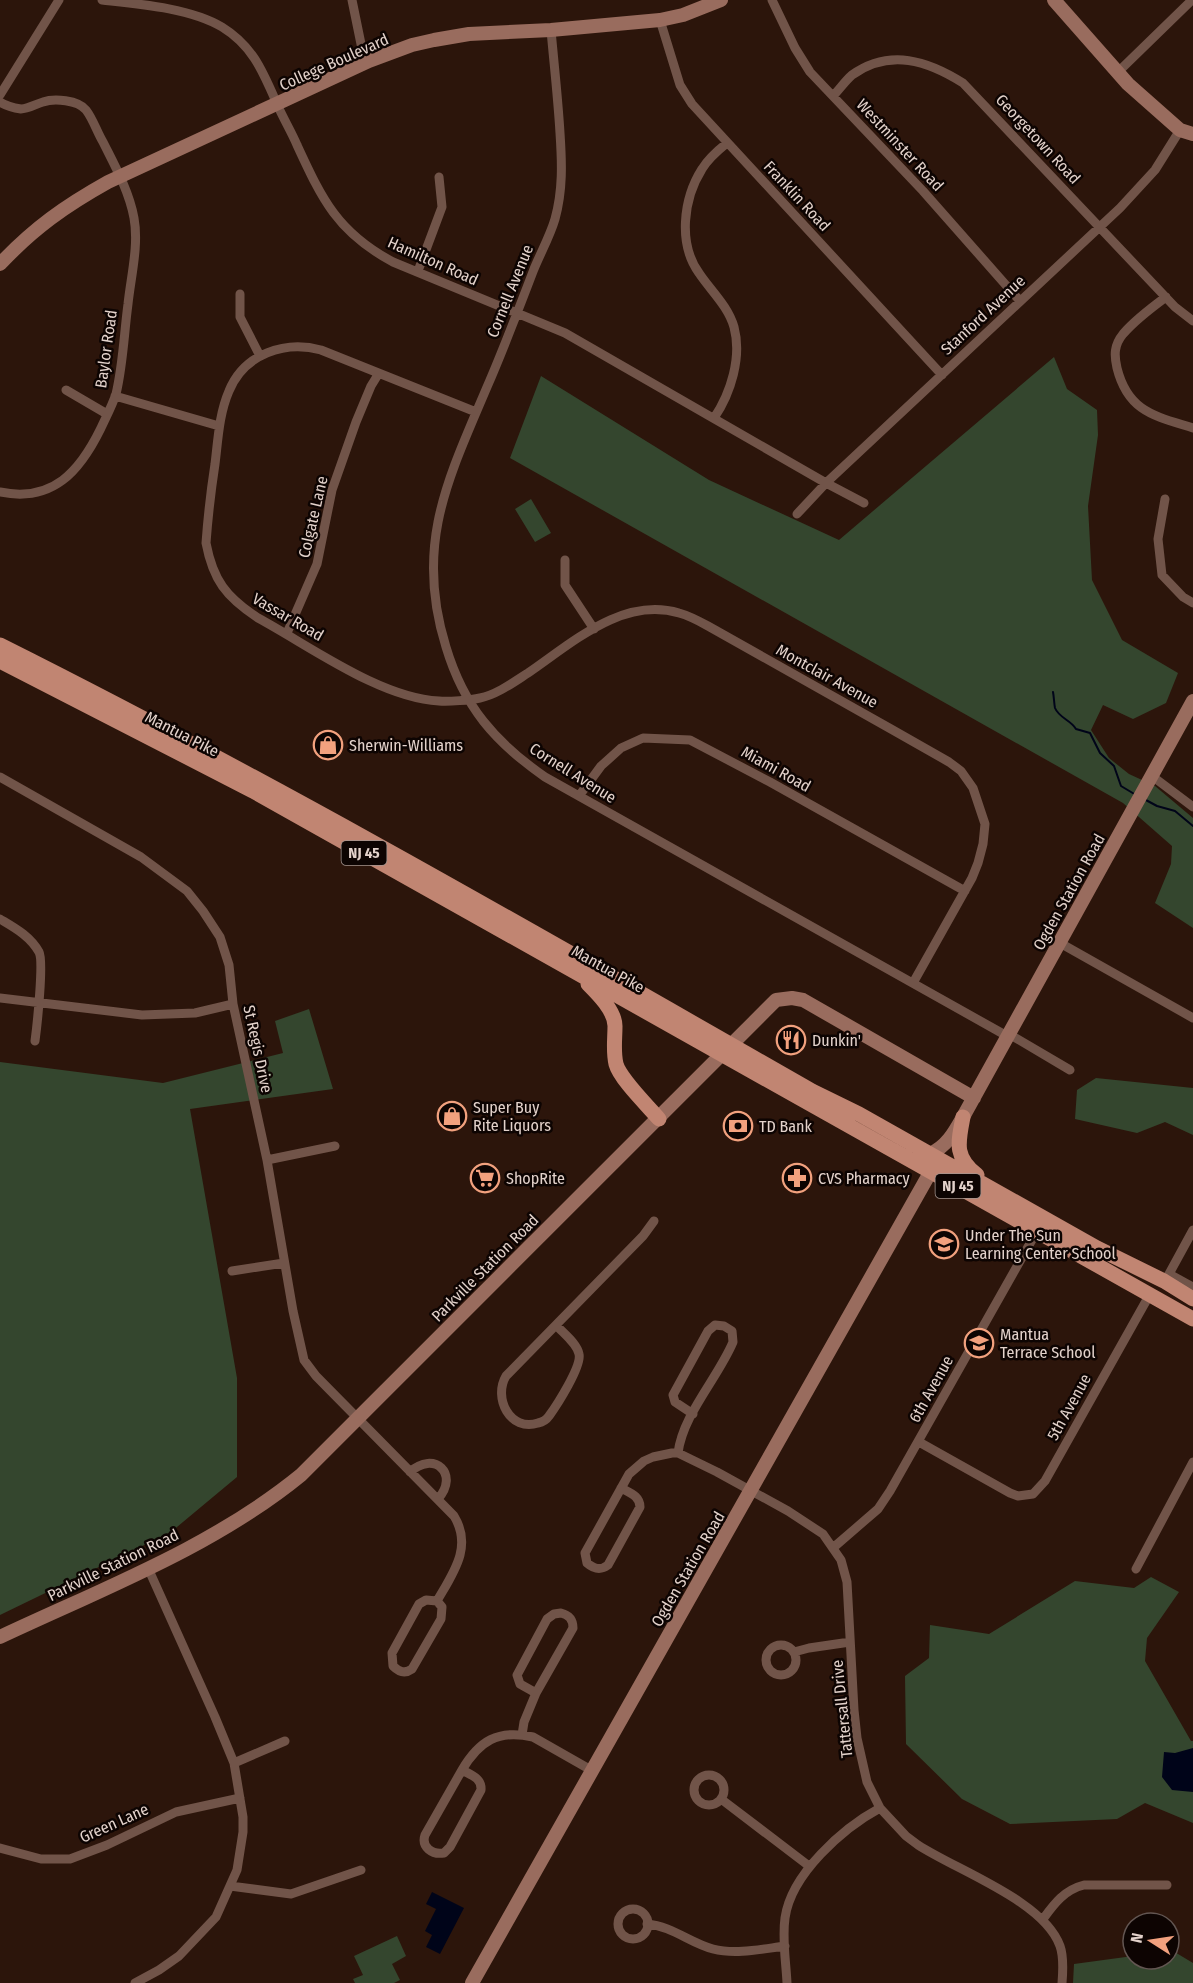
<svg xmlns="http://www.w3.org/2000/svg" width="1193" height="1983" font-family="'Fira Sans Condensed',sans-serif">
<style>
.green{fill:#34462e}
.water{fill:#000419}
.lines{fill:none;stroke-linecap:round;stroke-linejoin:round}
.stream{stroke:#000419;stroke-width:2}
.street{stroke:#715449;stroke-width:9}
.secondary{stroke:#996c5e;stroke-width:14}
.primary{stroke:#c18572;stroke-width:15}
.labels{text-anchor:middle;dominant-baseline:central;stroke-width:5;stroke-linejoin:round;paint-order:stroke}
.shield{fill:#0d0402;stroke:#a3948f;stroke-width:1.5}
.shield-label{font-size:15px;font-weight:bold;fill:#e3d2cb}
.street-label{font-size:16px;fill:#e3d2cb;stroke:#0d0402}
.poi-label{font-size:16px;fill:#e3d2cb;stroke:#0d0402;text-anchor:start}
</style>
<rect width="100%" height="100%" fill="#2c150b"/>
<path class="green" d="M1054 357 1067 389 1097 410 1098 435 1088 506 1092 580 1122 640 1178 673 1166 703 1133 719 1103 705 1091 730 1109 758 1129 774 1155 786 1193 818V928L1155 903 1171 864 1172 846 1123 803 510 458 541 376 709 480 839 540Z
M531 499 551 533 535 542 515 509Z
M309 1009 333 1089 190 1109 237 1378V1477L171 1532 0 1615V1062L163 1083 283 1053 275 1021Z
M1096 1078 1193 1088V1135L1165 1122 1137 1133 1075 1119 1077 1090Z
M1151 1577 1179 1592 1147 1638 1145 1661 1191 1741H1193V1823L1145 1803 1117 1819 1010 1824 962 1799 906 1744 905 1676 929 1658 930 1625 989 1634 1075 1581 1134 1588Z
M397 1936 406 1956 392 1964 400 1980 394 1983H355L353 1979 363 1975 354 1956Z
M1169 1951H1173L1193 1963V1983H1073L1074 1964 1133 1956V1959H1169Z"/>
<path class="water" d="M1193 1748V1792L1172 1790 1162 1777 1164 1752 1175 1753Z
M432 1892 464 1908 440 1954 426 1947 432 1935 425 1931 436 1909 426 1904Z"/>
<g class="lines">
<path class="stream" d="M1053 692C1054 697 1054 703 1055 708 1059 718 1071 720 1076 729L1090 733 1100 753 1114 766 1121 786 1136 795
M1144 799 1157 806 1175 811 1193 826"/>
<path class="street" d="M102 0C139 4 190 8 222 27 253 46 263 72 277 104 283 118 291 131 297 145 322 199 337 232 393 262L565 333 826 483 864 503
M352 0 361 44 369 61
M772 0 795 48 810 72 923 191 1020 301
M660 20 680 85 692 104 942 375
M551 30C554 64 558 99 560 133 562 163 563 190 555 219 550 236 541 252 534 269 519 308 504 348 487 387 448 479 414 545 446 647 464 707 495 742 545 777L1007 1036
M1118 72 1192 0
M0 95 59 0
M833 96C839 90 845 81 852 75 890 48 928 61 963 83L1175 307 1193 321
M0 102C6 106 14 108 21 109 28 109 36 104 43 102 54 98 78 100 86 110 93 119 97 132 103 142 115 166 129 191 134 218 139 245 131 276 128 304 124 334 123 365 116 394 112 406 106 417 101 428 80 471 53 503 0 492
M418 271 442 207 439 177
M240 294V317L260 356
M1166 297C1151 308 1135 320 1123 334 1114 345 1114 355 1117 368 1128 412 1155 416 1193 428
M66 390 107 414
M115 396 219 426
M476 412 321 350C285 340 244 354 229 391 219 414 218 440 215 464 211 490 208 516 206 543 213 580 226 597 258 618 310 646 380 698 439 701 448 702 471 700 480 698 496 695 514 682 528 673 572 643 623 596 679 613 690 616 699 621 708 626L891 729 949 762 961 771 973 788 985 824 983 844 978 863 972 878 913 983
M714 418C731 393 742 357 734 327 728 306 711 291 699 273 678 244 683 199 702 169 708 159 717 151 727 143
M1165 499 1158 539 1162 575 1183 597 1193 603
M797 514 826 483 1120 208 1155 170 1180 130
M565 560V585L594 629
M287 633 317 564 332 490 356 422 371 386 379 373
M1152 776 1193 807
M0 777 141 857 187 891 203 911 220 937 229 965 233 1004 267 1160 293 1311 304 1360 316 1376 454 1516C473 1547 453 1573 437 1601L426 1600 419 1604 392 1653 393 1666C399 1672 405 1674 412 1669L441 1619 442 1607 437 1601
M579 796 601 766 621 748 643 738 690 740 770 782 965 891
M0 919C15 928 30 936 39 952 44 961 37 1026 35 1041
M1060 943 1193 1018
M0 998 142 1015 195 1013 233 1004
M1009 1034 1070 1070
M267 1160 335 1146
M232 1271 284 1263
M1169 1274 1193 1287
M1164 1281 1169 1274 1193 1230
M556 1325C563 1333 577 1343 579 1354 582 1366 557 1405 549 1416 547 1419 543 1422 538 1423 510 1432 493 1398 506 1376L643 1236 654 1221
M919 1442 1010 1493 1018 1496 1033 1494 1045 1481 1150 1294
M678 1453C683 1414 718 1378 733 1342L732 1331 724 1326 715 1325 708 1331 673 1395 675 1402 693 1414
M410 1472C434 1450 460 1474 438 1499
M621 1488C630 1493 640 1496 640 1507L608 1565C600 1571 594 1569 587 1563L585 1553 629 1474 644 1461 653 1457 672 1453H678L717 1472 788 1511 823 1534 841 1560 847 1582 854 1710 857 1738 867 1782 880 1808 906 1836 918 1845C958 1871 1044 1901 1060 1946 1064 1957 1063 1971 1062 1983
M834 1547 878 1509 890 1491 1037 1231
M1136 1569 1193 1462
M561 1613C569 1615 573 1619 573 1628L536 1693 520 1684 517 1675 547 1619 554 1614Z
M766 1660a15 15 0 1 1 30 0a15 15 0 1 1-30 0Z
M794 1652 809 1648 850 1642
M522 1735 524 1722 536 1693
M234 1763 285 1741
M462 1770C471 1775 482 1778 481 1790L450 1847 444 1853C432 1855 421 1847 425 1835L462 1770C479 1741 498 1729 533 1737L591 1770
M694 1790a15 15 0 1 1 30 0a15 15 0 1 1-30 0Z
M721 1799 809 1866
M0 1848 41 1859H70L107 1845 176 1812 240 1798
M230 1886 291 1894 361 1870
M618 1924a15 15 0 1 1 30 0a15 15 0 1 1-30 0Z
M1043 1919C1054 1904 1064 1890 1084 1885H1167
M647 1924C672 1926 690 1943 713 1949 736 1955 762 1949 785 1946
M135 1983 159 1970 179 1956 216 1917 237 1870 243 1832V1817L234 1763 215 1717 148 1568
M787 1983C786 1962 782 1939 785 1918 791 1874 843 1828 880 1808"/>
<path class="secondary" d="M1054 0 1128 84 1180 130 1193 134
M0 264C34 228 65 206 108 182L369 61 412 45 434 40 469 34 551 30 660 20 683 15 721 0
M930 1154C947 1146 954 1133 963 1117L1193 701
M0 1637C102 1589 213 1547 301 1475L776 1000 792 998 803 1000 974 1098
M472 1983 931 1171"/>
<path class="primary" d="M0 645C276 783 544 938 812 1091L859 1114 1097 1248 1164 1281 1193 1299
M0 661 253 791 1193 1319
M588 984C598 994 615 1011 615 1026 615 1039 613 1051 616 1064 620 1079 648 1106 659 1119
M963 1117C958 1143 954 1157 977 1175"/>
</g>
<defs>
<g id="shop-ring" transform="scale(1.5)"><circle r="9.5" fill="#0d0402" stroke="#f2a17e" stroke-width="1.5"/><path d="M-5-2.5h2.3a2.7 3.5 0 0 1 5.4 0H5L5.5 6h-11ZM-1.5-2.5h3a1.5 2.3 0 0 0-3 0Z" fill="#f2a17e"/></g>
<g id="restaurant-ring" transform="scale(1.5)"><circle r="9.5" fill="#0d0402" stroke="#f2a17e" stroke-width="1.5"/><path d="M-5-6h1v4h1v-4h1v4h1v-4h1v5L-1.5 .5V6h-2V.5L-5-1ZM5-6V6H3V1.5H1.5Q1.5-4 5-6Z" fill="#f2a17e"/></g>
<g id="bank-ring" transform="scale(1.5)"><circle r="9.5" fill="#0d0402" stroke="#f2a17e" stroke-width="1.5"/><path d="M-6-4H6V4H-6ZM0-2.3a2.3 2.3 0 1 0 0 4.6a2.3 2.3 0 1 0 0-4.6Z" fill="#f2a17e"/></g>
<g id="supermarket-ring" transform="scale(1.5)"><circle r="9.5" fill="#0d0402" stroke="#f2a17e" stroke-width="1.5"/><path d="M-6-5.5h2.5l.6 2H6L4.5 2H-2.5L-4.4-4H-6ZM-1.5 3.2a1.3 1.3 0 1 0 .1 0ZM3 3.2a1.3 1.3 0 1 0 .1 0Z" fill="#f2a17e"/></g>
<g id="pharmacy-ring" transform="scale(1.5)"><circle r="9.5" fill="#0d0402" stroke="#f2a17e" stroke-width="1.5"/><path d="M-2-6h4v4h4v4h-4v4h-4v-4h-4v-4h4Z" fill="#f2a17e"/></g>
<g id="school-ring" transform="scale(1.5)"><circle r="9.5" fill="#0d0402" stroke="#f2a17e" stroke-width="1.5"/><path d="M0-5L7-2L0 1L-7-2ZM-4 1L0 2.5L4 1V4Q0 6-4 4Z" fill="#f2a17e"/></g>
</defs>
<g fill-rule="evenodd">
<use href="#shop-ring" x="328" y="745"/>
<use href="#restaurant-ring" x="791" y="1040"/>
<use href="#shop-ring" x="452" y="1116"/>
<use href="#bank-ring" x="738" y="1126"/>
<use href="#supermarket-ring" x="485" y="1178"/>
<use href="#pharmacy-ring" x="797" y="1178"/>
<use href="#school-ring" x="944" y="1244"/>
<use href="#school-ring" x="979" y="1343"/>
</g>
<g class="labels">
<g class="shield">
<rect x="341.5" y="841" width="45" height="24" rx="4.5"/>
<rect x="935.5" y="1174" width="45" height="24" rx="4.5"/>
</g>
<g class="shield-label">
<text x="364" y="853">NJ 45</text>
<text x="958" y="1186">NJ 45</text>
</g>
<g class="street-label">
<text transform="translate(334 62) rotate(-24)">College Boulevard</text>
<text transform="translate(1038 139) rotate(47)">Georgetown Road</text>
<text transform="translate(900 145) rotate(47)">Westminster Road</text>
<text transform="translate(797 196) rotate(47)">Franklin Road</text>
<text transform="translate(433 261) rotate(24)">Hamilton Road</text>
<text transform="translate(510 291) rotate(-68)">Cornell Avenue</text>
<text transform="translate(983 315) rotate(-43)">Stanford Avenue</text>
<text transform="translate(106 349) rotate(-82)">Baylor Road</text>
<text transform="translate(313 517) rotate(-77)">Colgate Lane</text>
<text transform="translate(288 617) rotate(30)">Vassar Road</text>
<text transform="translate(827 676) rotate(29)">Montclair Avenue</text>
<text transform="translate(182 734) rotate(27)">Mantua Pike</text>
<text transform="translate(776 769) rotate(29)">Miami Road</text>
<text transform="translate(573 773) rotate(32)">Cornell Avenue</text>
<text transform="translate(1069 892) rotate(-61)">Ogden Station Road</text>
<text transform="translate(608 969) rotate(29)">Mantua Pike</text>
<text transform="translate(258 1049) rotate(78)">St Regis Drive</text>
<text transform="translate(485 1268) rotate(-45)">Parkville Station Road</text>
<text transform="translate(931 1389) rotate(-61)">6th Avenue</text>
<text transform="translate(1069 1407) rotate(-61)">5th Avenue</text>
<text transform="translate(113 1565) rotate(-26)">Parkville Station Road</text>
<text transform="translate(688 1569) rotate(-60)">Ogden Station Road</text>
<text transform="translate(842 1709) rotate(-96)">Tattersall Drive</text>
<text transform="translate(114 1823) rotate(-24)">Green Lane</text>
</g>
<g class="poi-label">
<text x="349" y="745">Sherwin-Williams</text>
<text x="812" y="1040">Dunkin'</text>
<text x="473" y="1107">Super Buy<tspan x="473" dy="18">Rite Liquors</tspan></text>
<text x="759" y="1126">TD Bank</text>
<text x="506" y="1178">ShopRite</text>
<text x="818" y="1178">CVS Pharmacy</text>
<text x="965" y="1235">Under The Sun<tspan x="965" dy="18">Learning Center School</tspan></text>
<text x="1000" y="1334">Mantua<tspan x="1000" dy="18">Terrace School</tspan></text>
</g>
</g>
<g transform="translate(1151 1941) rotate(282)"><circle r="28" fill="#0d0402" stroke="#635652" stroke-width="1.5"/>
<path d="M0-4.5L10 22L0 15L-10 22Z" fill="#f2a17e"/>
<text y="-9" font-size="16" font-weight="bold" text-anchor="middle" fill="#e3d2cb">N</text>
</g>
</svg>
